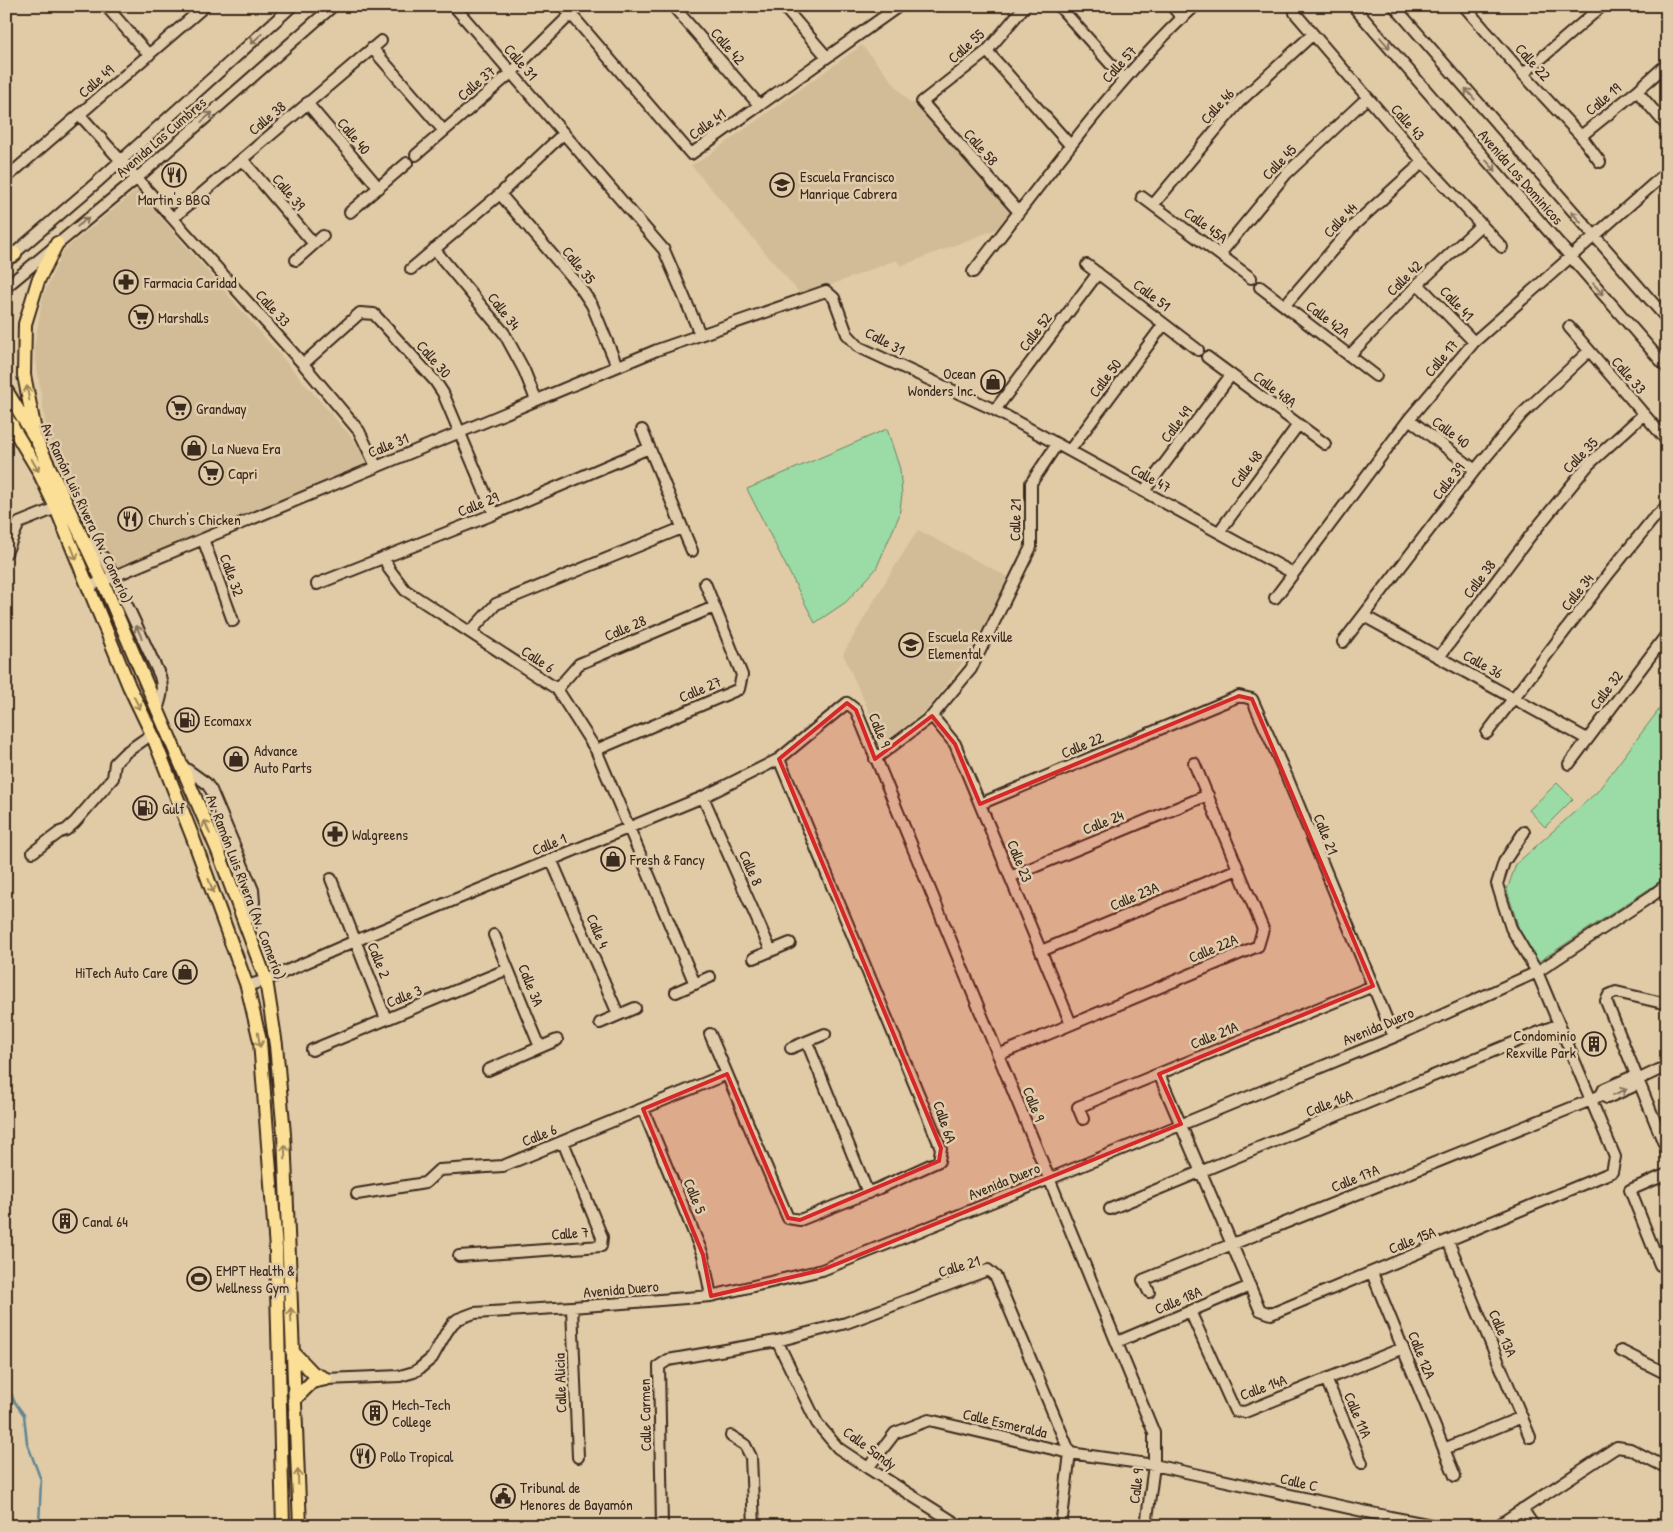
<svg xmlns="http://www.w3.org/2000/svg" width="1673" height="1532" font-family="'Patrick Hand',sans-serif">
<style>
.built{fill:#d2bc97}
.green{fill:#9bdba5;stroke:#6b8262}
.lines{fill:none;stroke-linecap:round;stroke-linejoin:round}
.stream{stroke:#648692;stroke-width:2.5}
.minor-casing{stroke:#3b2a1e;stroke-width:14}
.major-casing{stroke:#3b2a1e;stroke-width:16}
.highway-casing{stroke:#3b2a1e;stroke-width:18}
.minor{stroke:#e0cbaa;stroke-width:10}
.major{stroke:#fbdf96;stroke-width:12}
.highway{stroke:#fbdf96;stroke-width:14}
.oneway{stroke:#85725d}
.oneway2{stroke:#9b845a}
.marked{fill:#d62828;fill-opacity:0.2;stroke:#d62828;stroke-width:4;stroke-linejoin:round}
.labels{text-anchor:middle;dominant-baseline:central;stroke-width:5;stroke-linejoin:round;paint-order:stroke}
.street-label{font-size:15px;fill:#3b2a1e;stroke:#e0cbaa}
.poi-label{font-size:15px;fill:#3b2a1e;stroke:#e0cbaa;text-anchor:start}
</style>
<rect width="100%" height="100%" fill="#e0cba6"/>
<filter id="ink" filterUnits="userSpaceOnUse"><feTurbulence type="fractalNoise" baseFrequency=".02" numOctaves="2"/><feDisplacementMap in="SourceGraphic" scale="10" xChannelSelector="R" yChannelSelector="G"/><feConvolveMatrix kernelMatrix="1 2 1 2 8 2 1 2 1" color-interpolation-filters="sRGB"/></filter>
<g filter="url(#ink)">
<path class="built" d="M862 45 910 103H917L1011 211 1002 227 901 266 896 260 802 296 691 165 703 159Z
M137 190 353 439 373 473 118 581 47 434 34 347 43 296 63 251Z
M918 530 1008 577 981 636 951 679 926 711 884 745 843 654 888 577Z"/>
<path class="green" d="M887 429 900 469 902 495 899 516 876 569 846 602 815 623 747 489Z
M1667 699V877L1538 962 1519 929 1507 890 1516 864 1597 792Z
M1557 783 1573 799 1545 827 1529 810Z"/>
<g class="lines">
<path class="stream" d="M6 1360 8 1362 9 1388 14 1401 24 1415 27 1443 41 1480 39 1526"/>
<g class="minor-casing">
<path id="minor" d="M106 6 149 55
M454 6 664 250 700 334
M564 6 691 154 899 6
M673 6 759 105
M783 6 827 57
M1059 6 1124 79
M1172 6 1182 18
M1353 6 1667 368
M1394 6 1667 319
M1464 6 1523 74 1581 136 1600 162
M1295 13 1423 162 1502 247
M372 48 444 131
M987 51 1070 145
M1523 74 1602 6
M1637 91 1667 126
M307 103 379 188
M80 115 303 364 359 431 376 466
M1581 136 1637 91 1667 64
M416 155 511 73 571 14
M242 159 314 244
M6 178 205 6
M500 194 580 287 592 305 617 366
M1142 197 1251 278
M1153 205 1239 102 1313 34
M350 212 407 163
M1019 212 922 102 987 51 1025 6
M173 218 381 41
M434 249 504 333 524 370 536 400
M1220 254 1286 174 1367 98
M9 258 96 183 292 6
M296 260 323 236
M1087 265 1198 350
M411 269 500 194 564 133
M973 272C1012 221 1050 171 1090 121 1122 81 1156 41 1195 6
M1418 284 1474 342
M6 287 136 179 333 6
M1260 287 1376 376
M1285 305 1355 224 1423 162
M1569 327 1667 441
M1350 355 1418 284 1482 224
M1207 357 1325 444
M303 364 360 313 374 314 435 381 443 393 494 514
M995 410 1098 273
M1409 419 1475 470
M642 430 692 551
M1070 450 1164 324
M1144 491 1231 375
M1219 532 1298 425
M203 539 233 621
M85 541 104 558 114 577 160 676C164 689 161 698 157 710
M6 553 19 523 56 508
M384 557 389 569 405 590 557 689 596 750 695 984
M317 584 494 514 649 448
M88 587 657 350 826 291 834 298 847 334 859 347 995 410 1293 573
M1275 598 1409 419 1474 342 1667 172
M1364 616 1587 739
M470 632 496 604 682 528
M1343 642 1475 470 1522 414 1589 351
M1439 657 1531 535 1589 464 1644 414
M557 689 579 664 714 607
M932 716 955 744 1071 1024
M1487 733 1610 572 1652 520 1667 506
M596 750 739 689 742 675 705 583
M875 759 932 716 971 669 1031 547V483L1057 444
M1569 764 1667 634
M181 765 206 783 211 790 253 890 254 902 245 925
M703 797 771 951
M980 804 1239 696 1252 699 1287 777 1394 1037
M33 852 60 832 66 830 75 822 113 778 115 763 125 753 152 734
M551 859 618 1014
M1010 877 1208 795
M331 879 386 1019
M494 935 540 1047
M1041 951 1238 869
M754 958 790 943
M247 986 266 980 355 941 703 797 779 759 847 703 856 710 1154 1433V1465L1146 1526
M676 992 710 977
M1667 1004 1616 992 1609 995 1606 1001 1667 1151
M600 1023 635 1008
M710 1034 788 1218 800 1220 877 1189 939 1161 941 1148 779 759
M807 1042 868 1193
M791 1048 825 1034
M312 1050 508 969
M998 1055 1258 946 1263 929 1194 763
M488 1070 557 1040
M1159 1074 1260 1310 1271 1314 1612 1172 1615 1157 1537 972 1511 928 1497 884 1504 862 1524 832
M1601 1095 1607 1098 1632 1087 1635 1081 1667 1066
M643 1109 703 1255 711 1296
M1083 1119 1078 1107 1373 986
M357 1194 425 1183 439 1170 503 1166 727 1074
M1110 1209 1559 1024
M1448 1241 1530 1437
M459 1256 601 1246 602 1237 563 1142
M1660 1265 1630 1190 1667 1174
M1372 1273 1455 1476
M1149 1292 1143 1280 1591 1100 1601 1095 1604 1089 1629 1078 1635 1081
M572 1307 578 1457
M1190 1311 1235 1411 1245 1412 1403 1348
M777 1341 817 1423 838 1448 868 1468 960 1526
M1117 1342 1250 1286
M1621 1351 1667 1374
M326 1379 400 1376 414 1372 420 1368 432 1358 446 1333 453 1323 458 1319 474 1313 572 1307 711 1296 822 1270 1049 1179 1394 1037 1537 972 1653 895 1667 884
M1326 1379 1362 1463
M731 1436 745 1445 751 1457 754 1526
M1444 1449 1522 1417
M868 1468 895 1433 929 1420 1070 1453 1154 1465 1390 1517 1437 1526
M1522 1509 1534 1526
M662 1526 659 1366 668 1360 777 1341 846 1323 988 1270 996 1277 1070 1453 1061 1526
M1497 1526 1617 1447 1630 1449 1667 1468"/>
</g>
<g class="major-casing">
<path id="major" d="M6 390 37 441 103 582 218 851 266 980 276 1045 284 1134 300 1526
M7 418 38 470 56 508 129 686 152 734 193 838 247 986 260 1041 276 1249 283 1526
M35 431 24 375 25 324 38 281 57 243
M292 1351 313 1373 326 1379
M294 1400 312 1382 326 1379"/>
</g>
<g class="highway-casing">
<path id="highway" d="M6 258 14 254
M6 421 11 425"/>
</g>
<use href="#minor" class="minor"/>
<use href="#major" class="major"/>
<use href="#highway" class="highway"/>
</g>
<defs><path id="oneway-shaft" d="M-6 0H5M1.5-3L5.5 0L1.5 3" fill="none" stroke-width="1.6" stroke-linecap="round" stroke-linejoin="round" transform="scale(1.25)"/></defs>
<g class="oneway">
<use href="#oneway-shaft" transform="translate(256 39) rotate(138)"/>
<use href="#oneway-shaft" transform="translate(1385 43) rotate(49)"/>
<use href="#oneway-shaft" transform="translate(1470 94) rotate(-131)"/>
<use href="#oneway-shaft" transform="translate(207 117) rotate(-41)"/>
<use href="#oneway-shaft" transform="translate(1491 166) rotate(49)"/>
<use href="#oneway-shaft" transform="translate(1576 217) rotate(-131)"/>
<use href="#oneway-shaft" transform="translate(83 222) rotate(-39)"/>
<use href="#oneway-shaft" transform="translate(1598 289) rotate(49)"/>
<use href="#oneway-shaft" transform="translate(139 632) rotate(-114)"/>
<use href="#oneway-shaft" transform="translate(1620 1092) rotate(-23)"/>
</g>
<g class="oneway2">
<use href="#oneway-shaft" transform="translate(28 393) rotate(-100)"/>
<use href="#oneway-shaft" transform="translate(35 465) rotate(60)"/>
<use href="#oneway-shaft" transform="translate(74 553) rotate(68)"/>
<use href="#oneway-shaft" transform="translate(137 703) rotate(64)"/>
<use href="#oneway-shaft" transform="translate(207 827) rotate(-113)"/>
<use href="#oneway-shaft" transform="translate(211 886) rotate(70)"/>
<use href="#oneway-shaft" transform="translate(259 1040) rotate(81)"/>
<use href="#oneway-shaft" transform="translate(285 1152) rotate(-92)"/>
<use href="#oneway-shaft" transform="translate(291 1315) rotate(-92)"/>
<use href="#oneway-shaft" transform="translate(298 1477) rotate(-92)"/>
</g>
</g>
<path class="marked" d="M1239 696 1252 699 1373 986 1159 1074 1181 1124 822 1270 711 1296 703 1255 643 1109 727 1074 788 1218 800 1220 939 1161 941 1148 779 759 847 703 856 710 875 759 932 716 955 744 980 804Z"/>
<defs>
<g id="restaurant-ring" transform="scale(1.25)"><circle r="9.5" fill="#e0cbaa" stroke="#3b2a1e" stroke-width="1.5"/><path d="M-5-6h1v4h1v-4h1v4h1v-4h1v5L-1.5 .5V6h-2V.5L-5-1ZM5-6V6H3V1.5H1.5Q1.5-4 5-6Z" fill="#3b2a1e"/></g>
<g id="school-ring" transform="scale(1.25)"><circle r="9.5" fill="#e0cbaa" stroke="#3b2a1e" stroke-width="1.5"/><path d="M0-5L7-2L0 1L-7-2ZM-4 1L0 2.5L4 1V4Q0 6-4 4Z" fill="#3b2a1e"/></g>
<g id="pharmacy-ring" transform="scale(1.25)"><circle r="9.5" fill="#e0cbaa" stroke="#3b2a1e" stroke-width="1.5"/><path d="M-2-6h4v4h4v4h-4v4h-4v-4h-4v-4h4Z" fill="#3b2a1e"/></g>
<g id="supermarket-ring" transform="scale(1.25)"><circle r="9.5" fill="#e0cbaa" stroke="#3b2a1e" stroke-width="1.5"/><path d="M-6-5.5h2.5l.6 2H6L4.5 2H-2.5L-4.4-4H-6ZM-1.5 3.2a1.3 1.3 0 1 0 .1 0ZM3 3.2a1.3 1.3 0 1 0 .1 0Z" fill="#3b2a1e"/></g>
<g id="shop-ring" transform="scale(1.25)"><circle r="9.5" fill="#e0cbaa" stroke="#3b2a1e" stroke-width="1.5"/><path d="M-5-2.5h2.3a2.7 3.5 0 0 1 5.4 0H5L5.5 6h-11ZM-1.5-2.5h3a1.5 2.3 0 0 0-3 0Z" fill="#3b2a1e"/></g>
<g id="fuel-ring" transform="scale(1.25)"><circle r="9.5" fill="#e0cbaa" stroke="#3b2a1e" stroke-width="1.5"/><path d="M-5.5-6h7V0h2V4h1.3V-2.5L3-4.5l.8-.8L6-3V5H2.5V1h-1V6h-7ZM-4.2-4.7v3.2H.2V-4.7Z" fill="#3b2a1e"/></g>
<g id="building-ring" transform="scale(1.25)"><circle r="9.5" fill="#e0cbaa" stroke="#3b2a1e" stroke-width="1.5"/><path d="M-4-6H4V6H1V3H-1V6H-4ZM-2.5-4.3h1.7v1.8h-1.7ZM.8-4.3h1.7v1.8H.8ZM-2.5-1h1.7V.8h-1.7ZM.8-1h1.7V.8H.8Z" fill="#3b2a1e"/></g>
<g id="stadium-ring" transform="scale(1.25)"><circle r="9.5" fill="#e0cbaa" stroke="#3b2a1e" stroke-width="1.5"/><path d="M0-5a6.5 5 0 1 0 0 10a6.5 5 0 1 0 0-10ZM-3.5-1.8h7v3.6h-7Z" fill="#3b2a1e"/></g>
<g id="civic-ring" transform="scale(1.25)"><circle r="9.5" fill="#e0cbaa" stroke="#3b2a1e" stroke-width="1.5"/><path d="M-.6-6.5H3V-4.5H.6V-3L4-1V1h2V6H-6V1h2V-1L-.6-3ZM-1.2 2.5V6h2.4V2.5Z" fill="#3b2a1e"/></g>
</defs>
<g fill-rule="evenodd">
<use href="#restaurant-ring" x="174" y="175"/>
<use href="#school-ring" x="782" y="185"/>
<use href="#pharmacy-ring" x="126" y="282"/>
<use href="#supermarket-ring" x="141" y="317"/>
<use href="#shop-ring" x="993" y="382"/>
<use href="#supermarket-ring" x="179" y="408"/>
<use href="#shop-ring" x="194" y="448"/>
<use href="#supermarket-ring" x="211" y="473"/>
<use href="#restaurant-ring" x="130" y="519"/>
<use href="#school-ring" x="911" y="645"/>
<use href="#fuel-ring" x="187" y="720"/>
<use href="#shop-ring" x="236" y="759"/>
<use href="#fuel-ring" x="145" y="808"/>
<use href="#pharmacy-ring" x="335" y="834"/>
<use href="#shop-ring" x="613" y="859"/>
<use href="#shop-ring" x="185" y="972"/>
<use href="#building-ring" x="1594" y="1044"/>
<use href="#building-ring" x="65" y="1221"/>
<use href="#stadium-ring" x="199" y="1279"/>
<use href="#building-ring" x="375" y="1413"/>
<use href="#restaurant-ring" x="363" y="1456"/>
<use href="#civic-ring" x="503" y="1496"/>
</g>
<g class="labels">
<g class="street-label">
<text transform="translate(728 46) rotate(49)">Calle 42</text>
<text transform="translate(966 46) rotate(-42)">Calle 55</text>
<text transform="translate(521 62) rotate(49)">Calle 31</text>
<text transform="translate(1533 62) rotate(48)">Calle 22</text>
<text transform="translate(1119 64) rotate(-48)">Calle 57</text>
<text transform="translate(96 81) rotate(-41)">Calle 49</text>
<text transform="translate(476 83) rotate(-41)">Calle 37</text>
<text transform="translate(1603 99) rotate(-40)">Calle 19</text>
<text transform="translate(1217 106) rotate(-48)">Calle 46</text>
<text transform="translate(267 118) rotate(-40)">Calle 38</text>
<text transform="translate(1408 122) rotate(49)">Calle 43</text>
<text transform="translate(707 124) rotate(-36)">Calle 41</text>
<text transform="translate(354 136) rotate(50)">Calle 40</text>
<text transform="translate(161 137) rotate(-41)">Avenida Las Cumbres</text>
<text transform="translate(981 147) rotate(49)">Calle 58</text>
<text transform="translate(1279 162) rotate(-46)">Calle 45</text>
<text transform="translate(1521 177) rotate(49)">Avenida Los Dominicos</text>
<text transform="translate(289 192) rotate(50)">Calle 39</text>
<text transform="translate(1340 220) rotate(-47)">Calle 44</text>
<text transform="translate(1206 225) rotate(36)">Calle 45A</text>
<text transform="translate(579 265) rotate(51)">Calle 35</text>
<text transform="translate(1404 278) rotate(-45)">Calle 42</text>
<text transform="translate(1152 295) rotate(37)">Calle 51</text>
<text transform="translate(1457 303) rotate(46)">Calle 41</text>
<text transform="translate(273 308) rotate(48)">Calle 33</text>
<text transform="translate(504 311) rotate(52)">Calle 34</text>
<text transform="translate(1328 319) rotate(37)">Calle 42A</text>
<text transform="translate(1035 332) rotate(-53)">Calle 52</text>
<text transform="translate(885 341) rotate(28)">Calle 31</text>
<text transform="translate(1441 358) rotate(-50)">Calle 17</text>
<text transform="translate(434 359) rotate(49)">Calle 30</text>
<text transform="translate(1629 375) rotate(49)">Calle 33</text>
<text transform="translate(1105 378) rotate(-53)">Calle 50</text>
<text transform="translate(1275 389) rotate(37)">Calle 48A</text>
<text transform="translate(1176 424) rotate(-53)">Calle 49</text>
<text transform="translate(1451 432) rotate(37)">Calle 40</text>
<text transform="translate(388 445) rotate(-22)">Calle 31</text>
<text transform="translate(1580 455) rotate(-46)">Calle 35</text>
<text transform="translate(1246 469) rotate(-53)">Calle 48</text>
<text transform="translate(1151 478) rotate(29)">Calle 47</text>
<text transform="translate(1448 481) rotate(-52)">Calle 39</text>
<text transform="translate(478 504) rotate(-22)">Calle 29</text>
<text transform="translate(87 513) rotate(65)">Av. Ramón Luis Rivera (Av. Comerío)</text>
<text transform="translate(1015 520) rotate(-89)">Calle 21</text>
<text transform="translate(232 575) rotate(70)">Calle 32</text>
<text transform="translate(1479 579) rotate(-53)">Calle 38</text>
<text transform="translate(1577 592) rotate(-52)">Calle 34</text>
<text transform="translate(625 628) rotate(-23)">Calle 28</text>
<text transform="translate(538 659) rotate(33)">Calle 6</text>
<text transform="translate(1483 664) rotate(29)">Calle 36</text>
<text transform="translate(700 689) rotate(-23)">Calle 27</text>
<text transform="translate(1606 690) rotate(-53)">Calle 32</text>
<text transform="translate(880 730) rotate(68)">Calle 9</text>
<text transform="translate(1082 745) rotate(-23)">Calle 22</text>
<text transform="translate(1103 822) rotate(-22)">Calle 24</text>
<text transform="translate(1326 834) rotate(68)">Calle 21</text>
<text transform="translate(549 844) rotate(-22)">Calle 1</text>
<text transform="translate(1020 861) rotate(68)">Calle 23</text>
<text transform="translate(751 868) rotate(66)">Calle 8</text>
<text transform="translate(246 887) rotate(69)">Av. Ramón Luis Rivera (Av. Comerío)</text>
<text transform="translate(1134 896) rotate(-23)">Calle 23A</text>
<text transform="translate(598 931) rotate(67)">Calle 4</text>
<text transform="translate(1213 948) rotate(-23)">Calle 22A</text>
<text transform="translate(379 960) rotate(68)">Calle 2</text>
<text transform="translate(531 985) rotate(68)">Calle 3A</text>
<text transform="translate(404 996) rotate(-22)">Calle 3</text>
<text transform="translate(1378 1026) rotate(-23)">Avenida Duero</text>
<text transform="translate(1214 1035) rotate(-22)">Calle 21A</text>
<text transform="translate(1329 1103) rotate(-22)">Calle 16A</text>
<text transform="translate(1034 1104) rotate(68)">Calle 9</text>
<text transform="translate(945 1122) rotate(71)">Calle 6A</text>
<text transform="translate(539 1135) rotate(-22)">Calle 6</text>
<text transform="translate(1355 1178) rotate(-22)">Calle 17A</text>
<text transform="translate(1004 1181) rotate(-22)">Avenida Duero</text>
<text transform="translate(695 1196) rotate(68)">Calle 5</text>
<text transform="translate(570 1233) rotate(-4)">Calle 7</text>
<text transform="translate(1412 1240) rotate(-22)">Calle 15A</text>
<text transform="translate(959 1266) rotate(-17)">Calle 21</text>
<text transform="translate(621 1289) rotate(-5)">Avenida Duero</text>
<text transform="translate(1178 1300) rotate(-23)">Calle 18A</text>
<text transform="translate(1503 1333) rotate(67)">Calle 13A</text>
<text transform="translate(1422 1355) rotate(68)">Calle 12A</text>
<text transform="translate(560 1383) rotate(-92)">Calle Alicia</text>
<text transform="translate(1263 1387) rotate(-20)">Calle 14A</text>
<text transform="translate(645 1415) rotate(-91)">Calle Carmen</text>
<text transform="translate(1358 1415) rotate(67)">Calle 11A</text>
<text transform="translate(1005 1423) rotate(13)">Calle Esmeralda</text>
<text transform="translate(870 1448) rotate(36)">Calle Sandy</text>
<text transform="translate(1299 1482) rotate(13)">Calle C</text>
<text transform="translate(1136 1486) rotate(-83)">Calle 9</text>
</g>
<g class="poi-label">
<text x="800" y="176">Escuela Francisco<tspan x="800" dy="17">Manrique Cabrera</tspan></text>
<text x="174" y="199" text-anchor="middle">Martin's BBQ</text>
<text x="144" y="282">Farmacia Caridad</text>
<text x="158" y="317">Marshalls</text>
<text x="976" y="373" text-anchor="end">Ocean<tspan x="976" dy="17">Wonders Inc.</tspan></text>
<text x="196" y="408">Grandway</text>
<text x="212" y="448">La Nueva Era</text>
<text x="228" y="473">Capri</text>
<text x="148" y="519">Church's Chicken</text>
<text x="928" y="636">Escuela Rexville<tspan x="928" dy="17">Elemental</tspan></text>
<text x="204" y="720">Ecomaxx</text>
<text x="254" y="750">Advance<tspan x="254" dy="17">Auto Parts</tspan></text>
<text x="162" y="808">Gulf</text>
<text x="352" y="834">Walgreens</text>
<text x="630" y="859">Fresh &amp; Fancy</text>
<text x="168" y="972" text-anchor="end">HiTech Auto Care</text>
<text x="1576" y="1035" text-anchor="end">Condominio<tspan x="1576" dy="17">Rexville Park</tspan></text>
<text x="82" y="1221">Canal 64</text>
<text x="216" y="1270">EMPT Health &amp;<tspan x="216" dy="17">Wellness Gym</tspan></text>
<text x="392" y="1404">Mech-Tech<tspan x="392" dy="17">College</tspan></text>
<text x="380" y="1456">Pollo Tropical</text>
<text x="520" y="1487">Tribunal de<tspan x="520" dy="17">Menores de Bayamón</tspan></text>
</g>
</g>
<rect width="1673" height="1532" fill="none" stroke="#e0cbaa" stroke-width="25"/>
<rect x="12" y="12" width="1648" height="1507" fill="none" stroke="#3b2a1e" stroke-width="2" filter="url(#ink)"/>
</svg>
